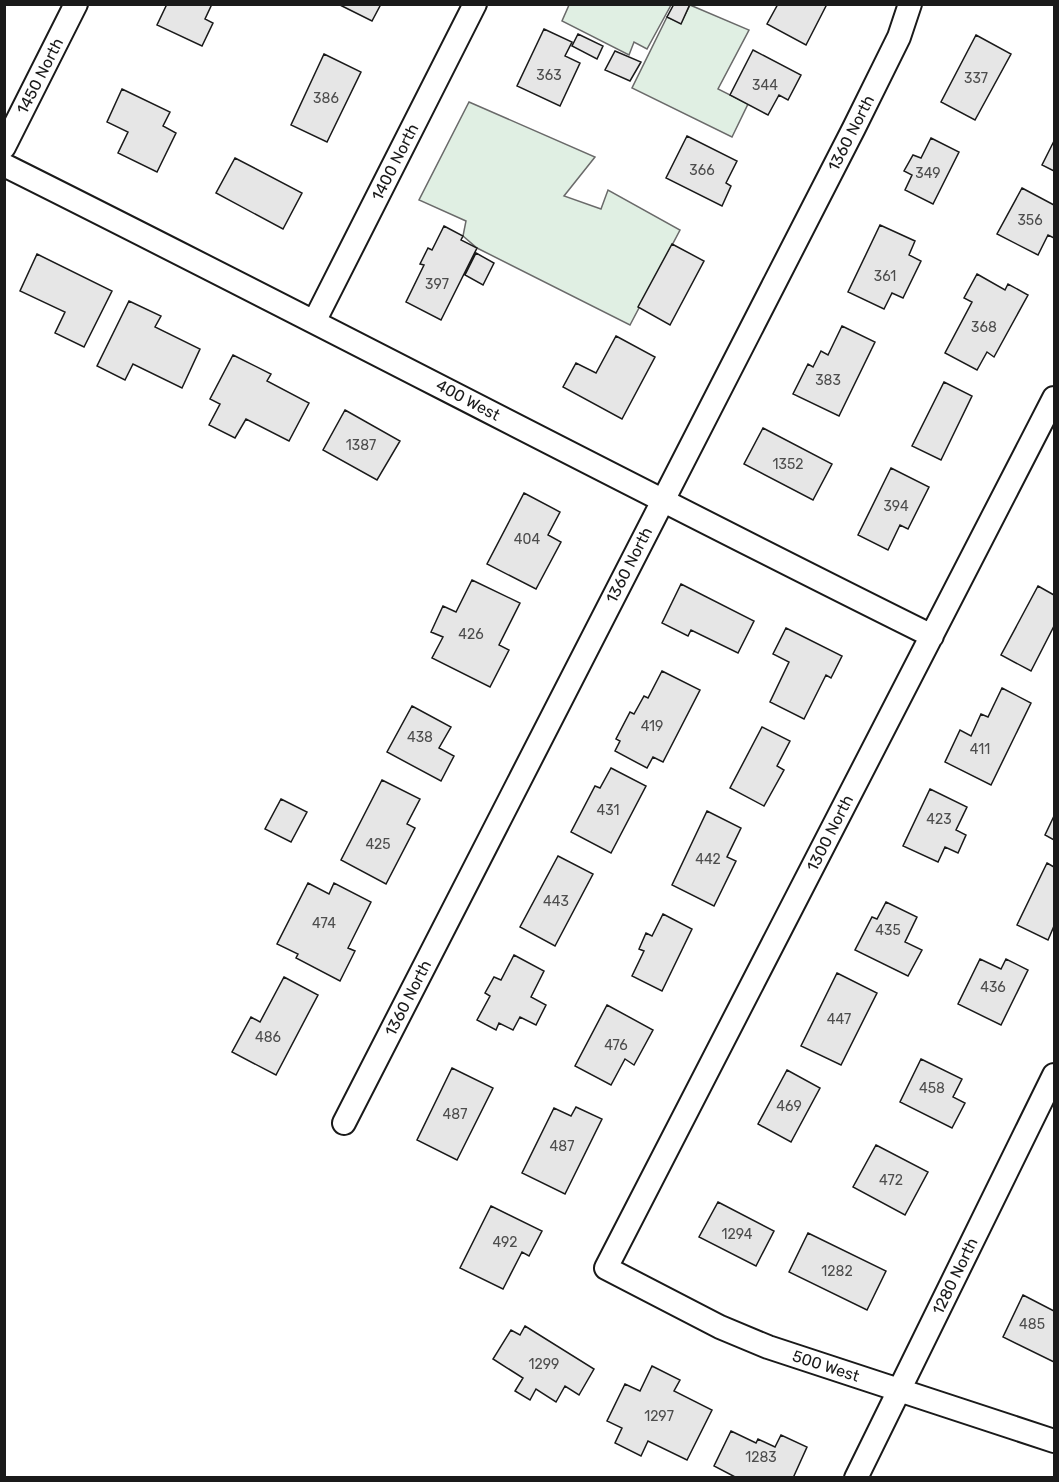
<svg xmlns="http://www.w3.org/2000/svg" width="1059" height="1482" font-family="Rubik,sans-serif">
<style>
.green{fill:#e0efe3;stroke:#6a6a6a;stroke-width:1.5}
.building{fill:#e6e6e6;stroke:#1a1a1a;stroke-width:1.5}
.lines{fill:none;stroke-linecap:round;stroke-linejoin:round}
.street-casing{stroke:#1a1a1a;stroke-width:26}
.street{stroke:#fff;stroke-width:22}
.labels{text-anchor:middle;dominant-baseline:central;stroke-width:4.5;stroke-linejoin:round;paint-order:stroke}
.number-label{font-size:14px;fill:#4d4d4d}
.street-label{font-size:16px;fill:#1a1a1a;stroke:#fff}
</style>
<rect width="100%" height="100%" fill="#fff"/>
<path class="green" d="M569 5V4L671 5 647 49 634 42 629 55 562 21Z
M690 5 749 30 718 89 748 104 732 137 632 88 667 17 681 23Z
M469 102 595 157 564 196 601 209 608 190 680 230 630 325 477 248 463 236 466 221 419 200Z"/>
<path class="building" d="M167 4H212L205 19 213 23 202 46 157 25Z
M338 4H381L372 21Z
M674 4H690L681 24 667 17Z
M778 4H827L806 45 767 24Z
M544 29 572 42 565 56 580 63 560 106 517 86Z
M578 34 603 46 597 59 572 46Z
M976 35 1011 54 975 120 941 102Z
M753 50 801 75 788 100 779 95 768 115 730 95Z
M615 51 641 62 630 81 605 70Z
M324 54 361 72 327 142 291 125Z
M122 89 170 112 163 126 176 133 157 172 118 153 128 132 107 122Z
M687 136 737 161 726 183 731 186 722 206 666 178Z
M931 138 959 152 933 204 905 190 912 175 904 171 913 155 921 158Z
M1054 141V171L1042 165Z
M235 158 302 193 283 229 216 193Z
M1022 188 1054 205V238L1048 235 1038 255 997 234Z
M880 225 915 241 909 255 921 261 903 298 892 293 884 309 848 292Z
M444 226 463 236 461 240 477 248 441 320 406 302 424 265 420 264 428 248 432 250Z
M672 244 704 261 670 325 638 307Z
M476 253 494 263 483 285 465 275Z
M37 254 112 291 84 347 55 333 65 312 20 291Z
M977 274 1005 290 1008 284 1028 295 994 357 987 352 977 370 945 353 972 302 964 298Z
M129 301 161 316 155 327 200 349 182 388 133 364 125 380 97 366Z
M842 326 875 342 839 416 793 394 808 364 813 367 821 351 828 355Z
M616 336 655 357 622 419 563 387 576 363 596 373Z
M233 355 271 374 267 381 309 403 289 441 246 419 235 438 209 425 220 404 210 399Z
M944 382 972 396 941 460 912 446Z
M345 410 400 441 377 480 323 450Z
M763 428 832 464 813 500 744 464Z
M891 468 929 487 908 529 900 525 888 550 858 535Z
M524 493 560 512 548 535 561 542 536 589 487 564Z
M472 580 520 603 499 645 509 650 490 687 432 658 443 637 431 632 443 606 456 612Z
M681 584 754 621 738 653 691 630 688 636 662 623Z
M1038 586 1054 595V626L1031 671 1001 655Z
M786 628 842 656 831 678 826 675 804 719 770 702 789 662 773 654Z
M662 671 700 690 663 762 653 757 647 768 615 751 620 741 616 739 630 712 634 714 644 696 648 698Z
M1002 688 1031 703 991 785 945 762 960 730 971 736 981 714 988 717Z
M412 706 451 727 439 748 454 756 441 781 387 752Z
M762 727 790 741 777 766 784 770 764 806 730 788Z
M611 768 646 786 611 853 571 832 595 786 600 788Z
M382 780 420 799 407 824 415 828 386 884 341 860Z
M930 789 967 807 956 830 966 835 958 853 945 847 938 862 903 846Z
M281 799 307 812 291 842 265 829Z
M707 811 741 828 727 857 736 861 714 906 672 885Z
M1054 816V840L1045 835Z
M558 856 593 874 555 946 520 927Z
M1047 863 1054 867V926L1048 940 1017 925Z
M308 883 329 894 334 883 371 902 348 948 355 951 340 981 296 958 298 954 277 944Z
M886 902 917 917 905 942 922 950 908 976 855 950 872 917 877 919Z
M663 914 692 929 662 991 632 976 644 951 639 949 646 933 652 936Z
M514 955 544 971 531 997 546 1005 536 1025 520 1017 513 1030 499 1023 496 1030 477 1020 490 996 485 993 494 977 501 980Z
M980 959 1001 969 1006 959 1028 970 1001 1025 958 1004Z
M837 973 877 993 841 1065 801 1046Z
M284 977 318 995 276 1075 232 1052 251 1017 260 1022Z
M607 1005 653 1030 634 1065 625 1059 611 1085 575 1066Z
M921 1059 962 1079 953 1097 965 1103 952 1128 900 1102Z
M452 1068 493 1088 457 1160 417 1140Z
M787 1070 820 1088 791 1142 758 1124Z
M576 1107 602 1119 565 1194 522 1173 554 1108 571 1116Z
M876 1145 928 1172 905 1215 853 1187Z
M718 1202 774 1231 756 1266 699 1237Z
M491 1206 542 1231 529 1256 522 1252 503 1289 460 1268Z
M808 1233 886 1271 867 1310 789 1272Z
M1023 1295 1054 1311V1362L1003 1337Z
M525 1326 594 1369 579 1395 565 1386 556 1402 536 1389 530 1400 515 1391 523 1378 493 1359 511 1330 520 1335Z
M652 1366 680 1380 674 1391 712 1410 687 1460 648 1441 641 1456 615 1443 622 1428 607 1421 625 1384 640 1391Z
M731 1431 756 1443 758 1439 775 1447 781 1435 807 1447 793 1478H737L714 1466Z"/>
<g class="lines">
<g class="street-casing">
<path id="street" d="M4 147 76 4
M4 165C315 320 621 482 932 636
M315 320 475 4
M1054 398 606 1268 720 1327 768 1347 1054 1441
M344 1123 854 128 899 37 910 4
M856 1478 1054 1075"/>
</g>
<use href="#street" class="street"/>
</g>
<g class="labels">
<g class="number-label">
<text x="549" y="75">363</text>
<text x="976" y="78">337</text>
<text x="765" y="85">344</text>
<text x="326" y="98">386</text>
<text x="702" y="170">366</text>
<text x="928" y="173">349</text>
<text x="1030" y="220">356</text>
<text x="885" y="276">361</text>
<text x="437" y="284">397</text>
<text x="984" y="327">368</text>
<text x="828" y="380">383</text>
<text x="361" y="445">1387</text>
<text x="788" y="464">1352</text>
<text x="896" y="506">394</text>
<text x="527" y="539">404</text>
<text x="471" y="634">426</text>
<text x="652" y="726">419</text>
<text x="420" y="737">438</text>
<text x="980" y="749">411</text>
<text x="608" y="810">431</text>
<text x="939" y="819">423</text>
<text x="378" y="844">425</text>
<text x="708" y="859">442</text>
<text x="556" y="901">443</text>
<text x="324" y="923">474</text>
<text x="888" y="930">435</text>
<text x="993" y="987">436</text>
<text x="839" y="1019">447</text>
<text x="268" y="1037">486</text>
<text x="616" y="1045">476</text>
<text x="932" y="1088">458</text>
<text x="789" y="1106">469</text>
<text x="455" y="1114">487</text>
<text x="562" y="1146">487</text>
<text x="891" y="1180">472</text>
<text x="737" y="1234">1294</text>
<text x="505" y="1242">492</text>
<text x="837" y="1271">1282</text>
<text x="1032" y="1324">485</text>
<text x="544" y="1364">1299</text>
<text x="659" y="1416">1297</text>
<text x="761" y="1457">1283</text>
</g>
<g class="street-label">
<text transform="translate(40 76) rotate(-63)">1450 North</text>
<text transform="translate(851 133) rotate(-63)">1360 North</text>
<text transform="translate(395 162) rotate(-63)">1400 North</text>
<text transform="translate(468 400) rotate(28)">400 West</text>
<text transform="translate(629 565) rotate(-63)">1360 North</text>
<text transform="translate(830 833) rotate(-63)">1300 North</text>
<text transform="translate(408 998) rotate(-63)">1360 North</text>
<text transform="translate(955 1276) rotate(-64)">1280 North</text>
<text transform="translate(826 1366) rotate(18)">500 West</text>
</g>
</g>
<rect width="1059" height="1482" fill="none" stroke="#1a1a1a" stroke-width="12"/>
</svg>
